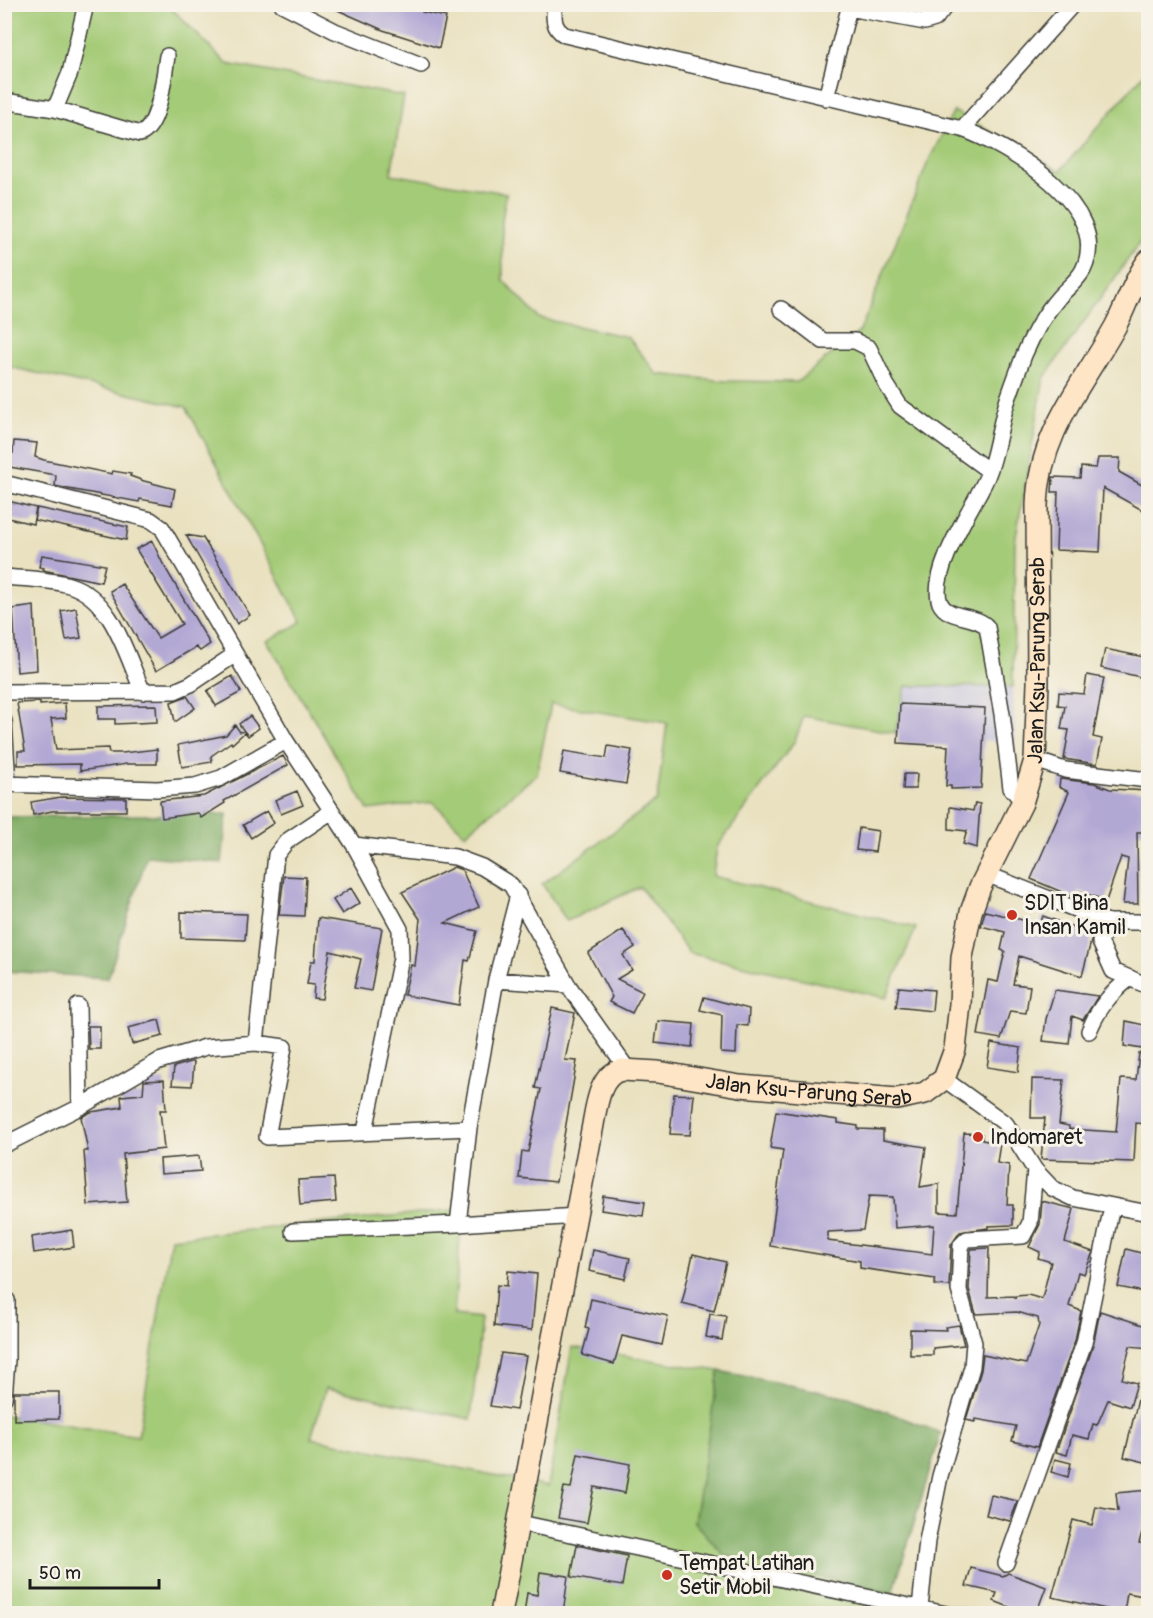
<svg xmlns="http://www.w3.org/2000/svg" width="1153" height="1618" font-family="Pangolin,sans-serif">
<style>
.industrial{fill:#c3c1db}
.green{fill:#a4cb77;stroke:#60744a;stroke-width:1.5}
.forest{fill:#83af68;stroke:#506642;stroke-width:1.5}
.building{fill:#b2a8d4;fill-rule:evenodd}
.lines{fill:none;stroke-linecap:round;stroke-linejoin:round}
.street-casing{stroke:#3b3a34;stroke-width:18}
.secondary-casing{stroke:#3b3a34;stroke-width:24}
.street{stroke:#fff;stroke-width:15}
.secondary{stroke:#fde5c5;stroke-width:21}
.poi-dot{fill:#c8321e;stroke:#f7f3e8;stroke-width:2}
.labels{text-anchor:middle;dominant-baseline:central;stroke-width:6;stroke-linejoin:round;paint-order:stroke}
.street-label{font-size:21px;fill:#1c1c1c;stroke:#f7f3e8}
.poi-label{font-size:21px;fill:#1c1c1c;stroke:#f7f3e8;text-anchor:start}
</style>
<rect width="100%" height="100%" fill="#f7f3e8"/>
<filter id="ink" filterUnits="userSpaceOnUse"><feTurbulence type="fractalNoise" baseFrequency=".0167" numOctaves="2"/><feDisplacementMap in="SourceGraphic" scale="12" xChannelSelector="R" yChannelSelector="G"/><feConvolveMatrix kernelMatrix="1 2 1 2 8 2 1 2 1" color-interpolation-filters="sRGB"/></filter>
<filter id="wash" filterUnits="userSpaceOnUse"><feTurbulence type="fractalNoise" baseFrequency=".008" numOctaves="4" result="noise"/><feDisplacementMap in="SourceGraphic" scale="24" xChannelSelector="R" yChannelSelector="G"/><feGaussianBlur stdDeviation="1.35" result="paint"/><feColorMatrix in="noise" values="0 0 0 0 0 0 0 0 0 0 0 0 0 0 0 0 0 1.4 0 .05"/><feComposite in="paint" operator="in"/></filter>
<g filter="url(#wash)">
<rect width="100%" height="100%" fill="#e9e1bf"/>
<path class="industrial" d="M906 686 1013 687 1015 743 895 733Z"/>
<path class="green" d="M5 5H168L227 64 404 96 391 174 506 193 502 222 503 280 539 318 628 337 657 374 726 381 797 382 860 331 928 162 954 111 1060 171 1148 69V231L1044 378 1015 542 1013 687 906 686 895 733 804 716 795 741 717 847 713 876 916 928 886 998 689 953 640 887 567 921 542 884 657 800 667 723 551 704 537 774 465 834 433 802 368 810 267 641 302 622 186 407 5 366Z
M462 1209 454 1315 481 1318 471 1419 326 1388 311 1438 548 1486 572 1347 719 1371 694 1522 724 1555 983 1613H5L4 1415 138 1436 171 1238Z"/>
<path class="forest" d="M227 814 222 863 147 856 108 978 5 971 4 817Z
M719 1371 849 1397 941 1433 893 1593 724 1555 694 1522Z"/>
<g id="blocks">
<path class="building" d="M324 4H413L424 8 422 12 446 17 439 48 383 30Z
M14 441 37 443 35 457 44 460 112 474 113 471 131 474 130 476 144 481 175 489 172 505 140 499 139 502 69 489 55 486 56 475 4 466V451L13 453Z
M1098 458H1120L1119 472 1149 489V502L1144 511 1103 488 1100 552 1056 550 1058 492H1052L1053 477 1080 478 1081 467 1096 468Z
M8 501 36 508 33 524 4 517Z
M37 508 128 527 126 540 34 520Z
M186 535 203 538 250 615 237 624Z
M152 541 163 564 210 644 200 651 196 647 156 671 110 591 122 584 158 638 182 624 136 549Z
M42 555 105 565 101 582 43 570 44 568 39 567Z
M34 606 37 670 17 672 13 609Z
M76 608 81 638 66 640 61 611Z
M1105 649 1149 658V679L1101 668Z
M1087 675 1104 678 1093 737 1102 739 1097 764 1064 759 1069 730 1061 729 1065 706 1058 705 1059 692 1084 694Z
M232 676 241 692 216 706 207 691Z
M187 696 195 708 175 722 171 702Z
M40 702V705L65 703 66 718 51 719 56 750 108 748 109 753H122L157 749V764H127L80 771V764L18 765V751H25L17 703Z
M900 704 985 708 981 788 951 789V786H946L948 746 898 743Z
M156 705 157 722 115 724V719H98V706Z
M250 716 259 728 248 736 245 732 232 744 231 742 211 756 212 762 182 767 178 745 226 735 235 725 240 732 244 731 239 724Z
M608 746 632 750 626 784 560 773 564 751 606 758Z
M283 756 288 765 224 801 225 803 201 818 198 813 162 818 160 801 204 796Z
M904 774H917L916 789H903Z
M1060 779 1094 783 1110 789 1149 791V832H1137L1138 904H1123L1128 859 1121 857 1106 901 1079 891 1076 898 1031 879 1069 792 1059 787Z
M297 791 303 805 281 814 275 800Z
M61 797 126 798V811H52L33 815 31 802Z
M975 803 980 804 977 848 963 844 967 831 949 829V822L950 807 973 811Z
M267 811 274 823 251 838 243 825Z
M859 828 878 831 875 852 856 850Z
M454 867 462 870 479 907 445 923 477 931 469 961 465 960 459 1005 404 995 411 965 415 966 420 919 402 892Z
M284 876 306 877 304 916 279 915Z
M351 888 360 903 342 914 333 900Z
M985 911 1040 924 1043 916 1093 934 1082 976 1019 956 1013 984 1030 986 1026 1013 1010 1011 1001 1039 978 1035 988 980 998 982 1005 951 1001 950 1005 932 981 926Z
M181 912 247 914 245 940 181 938Z
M318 918 382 928 371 991 354 988 361 959 330 951 322 999 313 998 314 985 307 984 311 961H315Z
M623 930 635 947 623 955 632 970 617 979 643 992 632 1013 609 1002 612 997 588 953Z
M899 987 934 990 932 1011 896 1007Z
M1055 990 1098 996 1083 1020 1072 1016 1069 1044 1043 1041 1046 1019Z
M704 997 749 1009 748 1026 737 1025 736 1054 721 1053 722 1015 700 1010Z
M552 1008 575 1013 565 1060 577 1061 556 1182 519 1178 522 1151 528 1152 541 1089 535 1088Z
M159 1020 163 1036 132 1044 128 1028Z
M658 1021 694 1024 692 1047 655 1043Z
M1126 1021 1149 1026V1050L1124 1046Z
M88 1026H100V1049H89Z
M991 1043 1021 1048 1018 1072 987 1067Z
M1139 1053 1149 1054V1102L1147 1124 1136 1123 1134 1162 1041 1159 1045 1118H1031L1032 1079 1064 1080 1059 1124 1069 1126V1129L1116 1132 1121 1079 1136 1080Z
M191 1062H194L192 1086 172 1085 174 1067Z
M164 1080 166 1110H160L164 1149 123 1154 127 1202 88 1205 84 1151H88L81 1117 91 1112 122 1107 121 1096 143 1094 144 1081Z
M674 1094 694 1095 690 1135 670 1134Z
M776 1111 838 1120V1123L858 1126V1129L883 1130V1140L926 1147 920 1187 939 1184V1212L957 1213 964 1133 982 1134V1140L1000 1143 997 1163 1009 1165 1007 1205H1013V1225L988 1226V1228L960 1232 951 1245 949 1286 935 1285V1279L860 1268V1261L770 1246 783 1150 770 1148ZM869 1196 893 1197 895 1228 934 1225 932 1254 828 1241V1232L863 1230Z
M199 1156 201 1171 161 1174 160 1159Z
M334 1178 336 1202 300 1205 298 1180Z
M603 1196 645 1202 643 1216 601 1210Z
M1042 1201 1074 1209 1065 1242 1093 1252 1084 1274 1078 1272 1069 1306 1081 1311 1075 1340 1037 1447 1012 1441 1016 1426 976 1419 975 1422 966 1420 981 1370 983 1355 1026 1364 1039 1325 1038 1318 1017 1312 976 1314 969 1289 971 1249 989 1248 988 1297 1015 1296V1299L1016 1296 1028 1295 1042 1299 1051 1262 1038 1258 1040 1252 1029 1247 1040 1224Z
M72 1230 74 1247 34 1253 32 1237Z
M1126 1249 1149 1255V1293L1118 1287Z
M593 1250 630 1258 625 1279 589 1271Z
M693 1254 726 1262 714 1311 682 1303Z
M508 1271 537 1274 532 1330 494 1326 497 1285 507 1286Z
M591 1299 668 1316 662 1345 622 1336 614 1364 582 1355 589 1329 585 1328Z
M1100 1311 1149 1327V1348L1130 1346 1122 1379 1137 1383 1130 1407 1108 1400 1097 1425 1093 1424 1089 1439 1072 1435 1067 1455 1056 1452 1093 1346Z
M710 1314 726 1316 722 1340 706 1337Z
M959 1325 964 1345 933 1348V1355H910V1329L946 1330 945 1327Z
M501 1353 526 1356 516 1410 490 1406Z
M1143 1379H1149V1463L1124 1457Z
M14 1392H59V1419L14 1420Z
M578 1454 630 1464 625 1493 594 1487 587 1523 558 1518 564 1487 571 1488Z
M1055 1459 1071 1463 1068 1477 1051 1472Z
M1149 1490V1507L1139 1543 1149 1545V1597L1127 1593 1124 1613 1052 1597 1073 1520 1092 1525 1096 1507 1118 1511 1116 1493Z
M991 1495 1018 1501 1010 1521 986 1515Z
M577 1545 627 1556 622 1586 571 1577Z
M971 1568 1003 1576 1008 1573 1046 1587 1036 1614H1027L994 1601 997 1593 966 1586Z
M540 1572 568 1576 563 1614H524L527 1593 537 1595Z"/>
</g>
</g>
<g filter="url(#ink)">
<use href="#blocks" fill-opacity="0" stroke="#3b3a34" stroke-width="1.5"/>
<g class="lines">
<g class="street-casing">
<path id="street" d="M282 4 335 31 421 65
M555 4C553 17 553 29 565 35L962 129C1007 145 1114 207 1083 270 1078 280 1067 288 1059 297 1044 314 1033 334 1024 355 1018 371 1012 387 1007 402 998 431 996 463 981 489 968 514 929 575 940 603 948 620 976 614 987 627L1002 714 1011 788 1018 796 1024 797
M826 98 849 8 925 22 935 19 947 4
M4 101 55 109 140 134C160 127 164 75 167 56
M55 109 70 73 86 4
M962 129 1073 4
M781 309 823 341H855L869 348 886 384 900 406 989 471
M4 483 151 520 162 528 286 741 354 845 455 857 482 867 511 885 568 985 628 1070
M4 577C25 579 49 579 69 585 113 598 126 655 143 692
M4 692 175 691 191 684 234 655
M4 721 8 784
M1035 760 1065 770 1148 780
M4 784 157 789 195 786 221 778 286 741
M354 845 400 929 401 958 365 1131
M986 874 1108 922H1148
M1108 922 1100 942 1113 971 1148 986
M496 980 568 985
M78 1006 80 1107
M1089 1031C1099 1007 1110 994 1130 978
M256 1043 284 1047 267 1137 469 1128 458 1224 577 1216
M944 1079 1006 1124 1035 1170 1052 1188 1073 1198 1148 1213
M469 1128 496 980 518 895
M4 1145 80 1107 159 1061 206 1047 256 1043 276 855 287 841 332 811
M293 1231 458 1224
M4 1297 7 1300V1360H4
M4 1398 7 1360
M520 1523 946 1614
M1006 1563 1084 1343 1112 1206
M920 1608 927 1541 940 1476 972 1367 974 1343 959 1290 961 1245 967 1239 1023 1236 1030 1223 1035 1170"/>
</g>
<g class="secondary-casing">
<g id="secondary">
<path id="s1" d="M501 1614 592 1130C596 1111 598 1074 622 1070L658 1072 740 1086 897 1099 925 1093 944 1079 955 1049 960 1004 962 957 971 912 980 887 1022 803 1035 760 1038 683 1037 505C1039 433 1082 386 1115 327 1127 305 1133 281 1148 261"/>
</g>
</g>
<use href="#street" class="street"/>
<use href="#secondary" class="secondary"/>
</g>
</g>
<g class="poi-dot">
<circle cx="1012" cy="915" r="6"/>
<circle cx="978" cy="1137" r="6"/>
<circle cx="667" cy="1575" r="6"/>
</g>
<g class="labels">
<g class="street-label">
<text stroke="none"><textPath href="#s1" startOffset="1328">Jalan Ksu-Parung Serab</textPath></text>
<text stroke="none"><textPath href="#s1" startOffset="752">Jalan Ksu-Parung Serab</textPath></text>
</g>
<g class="poi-label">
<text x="1024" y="903">SDIT Bina<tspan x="1024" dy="24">Insan Kamil</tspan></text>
<text x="990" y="1137">Indomaret</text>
<text x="679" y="1563">Tempat Latihan<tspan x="679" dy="24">Setir Mobil</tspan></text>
</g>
</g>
<rect width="1153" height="1618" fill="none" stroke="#f7f3e8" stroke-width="24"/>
<path d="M30 1579v9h129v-9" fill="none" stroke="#1c1c1c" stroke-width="3"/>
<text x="39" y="1579" font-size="18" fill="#1c1c1c" stroke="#f7f3e8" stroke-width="4.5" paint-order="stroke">50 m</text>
</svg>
